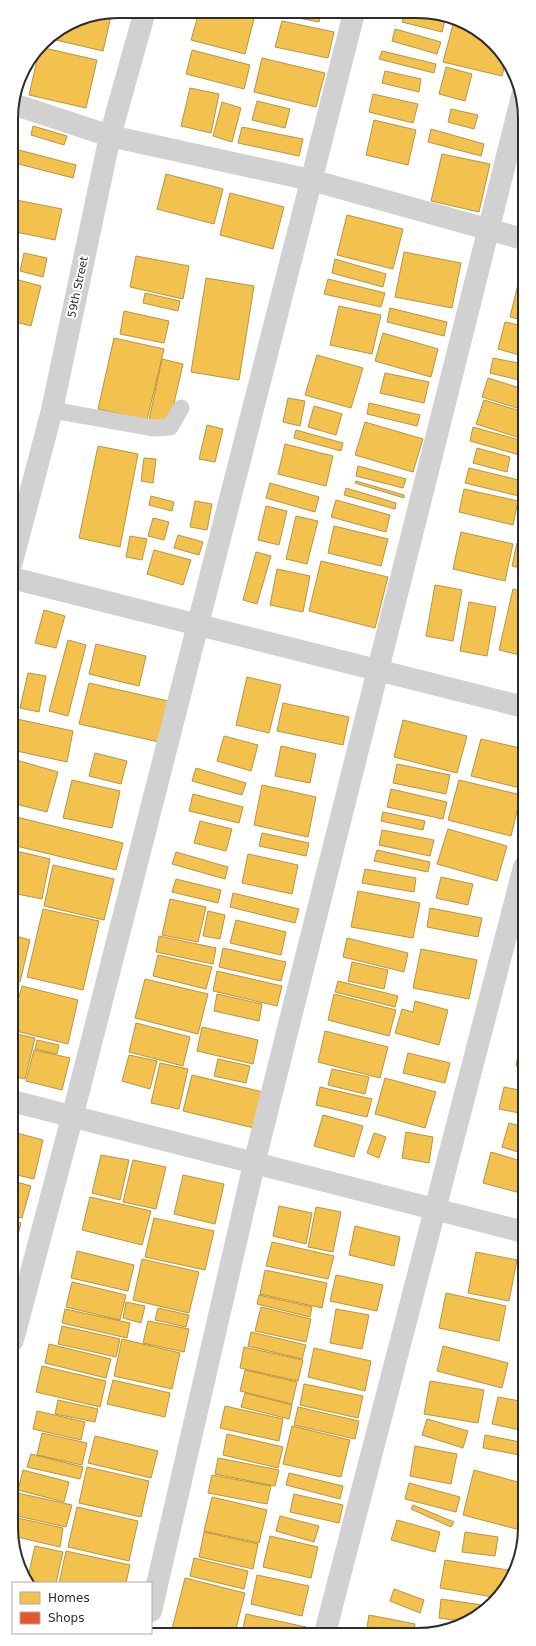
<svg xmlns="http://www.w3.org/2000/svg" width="536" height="1646" font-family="'DejaVu Sans',sans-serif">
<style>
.homes{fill:#f2c14e;stroke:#b79444}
.shops{fill:#e4572e;stroke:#ad4a2d}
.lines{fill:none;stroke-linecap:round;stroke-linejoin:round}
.lane{stroke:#d1d1d1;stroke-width:17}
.street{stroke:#d1d1d1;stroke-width:22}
.labels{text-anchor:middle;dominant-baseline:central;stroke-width:4;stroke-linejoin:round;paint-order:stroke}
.street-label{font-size:11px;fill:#2c2c2c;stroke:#fff}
.rim{fill:none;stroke:#2c2c2c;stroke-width:2}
</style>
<rect width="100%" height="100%" fill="#fff"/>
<path class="homes" d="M199 12H245L255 15 245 54 191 40Z
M284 12H321L319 22 283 15Z
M405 13H434L444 16 446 17 442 32 402 22Z
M103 14 111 16 103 51 47 38 77 19Z
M282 21 334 32 328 58 275 47Z
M454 21 494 43 505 64 502 76 443 62Z
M395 29 441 42 437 54 392 41Z
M40 47 97 60 86 108 29 95Z
M192 50 250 65 244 89 186 74Z
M382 51 436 64 434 73 379 59Z
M262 58 325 73 316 107 254 92Z
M446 67 472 74 465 101 439 94Z
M385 71 421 79 419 92 382 83Z
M190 88 219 94 211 133 181 126Z
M373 94 418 104 413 123 369 112Z
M257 101 290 109 285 128 252 120Z
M222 102 241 108 232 142 213 136Z
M451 109 478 115 474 129 448 122Z
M374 120 416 130 408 165 366 155Z
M33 126 67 136 64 145 31 135Z
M242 127 303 139 299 156 238 143Z
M431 129 484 144 481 156 428 142Z
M15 149 76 165 73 178 11 162Z
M442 154 490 164 479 212 431 201Z
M166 174 223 189 214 224 157 209Z
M230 193 284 207 273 249 220 235Z
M11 199 62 209 55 240 11 231Z
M347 215 403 229 393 269 337 255Z
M11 241 16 242 11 264Z
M404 252 461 263 452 308 395 297Z
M24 253 47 258 43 277 20 271Z
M136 256 189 266 183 299 130 287Z
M335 259 386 274 383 287 332 273Z
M521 272 523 273V320L510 317Z
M11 278 41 286 31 326 12 321Z
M206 278 254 286 239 380 191 372Z
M328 279 385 293 381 307 324 294Z
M145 293 180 301 178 311 143 303Z
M339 306 381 315 372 354 330 345Z
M390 308 447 322 444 336 387 322Z
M124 311 169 321 164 343 120 334Z
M505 322 523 326V356L498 349Z
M12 333 19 335 12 361Z
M383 333 438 349 431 377 375 361Z
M114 338 164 349 147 420 98 409Z
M317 355 363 368 351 408 305 395Z
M493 358 523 364V381L490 373Z
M162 359 183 364 169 425 149 420Z
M12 370 15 371 12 387Z
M385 373 429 382 424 403 380 393Z
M488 378 523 389V410L482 397Z
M288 398 305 401 300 426 283 422Z
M484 400 523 412V439L476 424Z
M369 403 420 415 417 426 367 414Z
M314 406 342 414 336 435 308 427Z
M365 422 423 439 413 472 355 455Z
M207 425 223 429 215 462 199 459Z
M473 427 523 441V456L470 441Z
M296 430 343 443 341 451 294 438Z
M285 444 333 456 326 486 278 474Z
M98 446 138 454 120 547 79 538Z
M477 448 510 457 507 472 473 463Z
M144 458 156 459 153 483 141 481Z
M358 466 406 479 403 488 356 476Z
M469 468 523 481V497L465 483Z
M356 481 404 495V498L355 483Z
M270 483 319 497 315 512 266 498Z
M346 488 396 503 395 509 344 495Z
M464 489 518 501 513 525 459 512Z
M151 496 174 502 172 511 149 505Z
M336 500 390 515 386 532 331 517Z
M195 501 212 504 207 530 190 527Z
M266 506 287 511 279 545 258 540Z
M296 516 318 521 307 564 286 559Z
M153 518 169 522 164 540 148 536Z
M334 526 388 539 381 566 328 553Z
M461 532 513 544 505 581 453 569Z
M178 535 203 542 199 555 174 548Z
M130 536 147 539 142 560 126 557Z
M517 543 524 545V569L512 566Z
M154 550 191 560 183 585 147 574Z
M256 552 271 556 257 604 243 600Z
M321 561 388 577 375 628 309 611Z
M277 569 310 576 303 612 270 605Z
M435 585 462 590 453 641 426 636Z
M513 589 524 592V615L520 632 524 633V656L499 650Z
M469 602 496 607 487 656 460 651Z
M44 610 65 616 56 648 35 643Z
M68 640 86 645 68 716 49 711Z
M96 644 146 656 139 686 89 674Z
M28 673 46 676 39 712 20 708Z
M247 677 281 685 269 733 236 725Z
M89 683 168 701 159 742 79 724Z
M283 703 349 717 343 745 277 731Z
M12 718 73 731 67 762 12 750Z
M403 720 467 736 457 773 394 757Z
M224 736 258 745 251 771 217 761Z
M481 739 524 749V789L471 776Z
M281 746 316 754 310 783 275 776Z
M95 753 127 761 121 784 89 776Z
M13 759 58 772 47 812 12 803V764Z
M397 764 450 775 446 794 393 783Z
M196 768 246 783 242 795 192 781Z
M72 780 120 791 112 828 63 818Z
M459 780 521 795 511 836 448 820Z
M262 785 316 797 308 837 254 825Z
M391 789 447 802 443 819 387 807Z
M193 794 243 807 239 823 189 811Z
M383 812 425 821 423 830 381 821Z
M12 816 123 843 116 870 12 845Z
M200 821 232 829 226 851 194 843Z
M448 829 507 846 497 881 437 864Z
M382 830 434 840 430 856 379 845Z
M262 833 309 843 306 856 259 846Z
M12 850 50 859 42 899 12 893Z
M377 850 430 862 428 872 374 861Z
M176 852 228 867 225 879 172 864Z
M248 854 298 865 292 894 242 883Z
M53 865 114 879 104 920 44 906Z
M365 869 416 878 414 892 362 883Z
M441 877 473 884 468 905 436 898Z
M176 879 221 890 218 903 172 892Z
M358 891 420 903 413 938 351 927Z
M233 893 299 909 295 923 230 907Z
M170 899 206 907 198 942 162 935Z
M430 908 482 918 478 937 427 927Z
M43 909 99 921 83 990 27 977Z
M208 911 225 915 220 939 203 936Z
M236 920 286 932 281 955 230 943Z
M12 935 30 940 20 982 12 980Z
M159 936 216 948 213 964 156 952Z
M347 938 408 953 404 972 343 957Z
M223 948 286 962 281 981 219 967Z
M421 949 477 960 469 999 413 988Z
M158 955 212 967 206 989 153 976Z
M352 962 388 970 384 989 348 981Z
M217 971 282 986 277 1006 213 991Z
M145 979 208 994 198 1034 135 1018Z
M338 981 398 996 395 1007 335 992Z
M12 982 19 984 12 1010Z
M22 986 78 1000 68 1044 12 1030V1022Z
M217 994 262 1004 259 1021 214 1011Z
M334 994 396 1010 389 1036 328 1020Z
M415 1001 448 1010 439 1045 395 1033 402 1009 413 1012Z
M136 1023 190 1037 183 1066 129 1052Z
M202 1027 258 1040 253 1064 197 1051Z
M325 1031 388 1047 380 1078 318 1062Z
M12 1033 35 1038 25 1079 12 1076Z
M521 1038 524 1039V1068L516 1066Z
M37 1040 59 1045 57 1054 35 1049Z
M34 1050 70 1058 62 1090 26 1081Z
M408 1053 450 1063 445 1083 403 1073Z
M129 1055 157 1061 150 1089 122 1081Z
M218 1059 250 1066 246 1083 214 1076Z
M160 1063 188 1069 179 1109 151 1103Z
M332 1069 369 1077 365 1094 328 1085Z
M192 1075 263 1092 254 1128 183 1111Z
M385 1078 436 1092 425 1128 375 1114Z
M320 1087 372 1099 367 1117 316 1105Z
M504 1087 524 1091V1114L499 1109Z
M323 1115 363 1126 354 1157 314 1146Z
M509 1123 524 1127V1154L502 1147Z
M13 1132 43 1140 34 1179 13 1174Z
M406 1132 433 1137 429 1163 402 1158Z
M374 1133 386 1137 379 1158 367 1153Z
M491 1152 524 1162V1194L483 1183Z
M101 1155 129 1160 120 1200 92 1193Z
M133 1160 166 1167 156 1209 123 1202Z
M183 1175 224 1184 215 1224 174 1214Z
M13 1181 31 1186 22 1218 13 1216Z
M90 1197 151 1211 142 1245 82 1230Z
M279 1206 312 1213 306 1244 273 1236Z
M316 1207 341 1212 333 1252 308 1247Z
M154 1218 214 1231 205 1270 145 1257Z
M13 1220 21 1223 13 1255Z
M355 1226 400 1237 394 1266 349 1255Z
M272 1242 334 1256 328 1279 266 1266Z
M77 1251 134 1265 128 1291 71 1278Z
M476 1252 517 1260 509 1301 468 1293Z
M142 1259 199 1272 189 1313 133 1300Z
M265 1270 327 1283 322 1308 260 1294Z
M336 1275 383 1285 377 1311 330 1301Z
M72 1282 126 1295 120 1320 66 1307Z
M446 1293 506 1306 499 1341 439 1328Z
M259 1295 312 1307 310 1317 257 1304Z
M126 1302 145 1306 141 1323 123 1318Z
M261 1307 311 1319 306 1342 255 1331Z
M158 1308 189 1315 186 1327 155 1320Z
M65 1309 130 1323 127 1338 62 1323Z
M336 1309 369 1315 362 1349 330 1343Z
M148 1321 189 1329 184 1352 143 1343Z
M62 1326 120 1339 116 1357 58 1344Z
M251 1332 306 1345 302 1359 248 1346Z
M122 1339 180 1353 172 1389 114 1376Z
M49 1344 111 1359 106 1378 45 1363Z
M443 1346 508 1363 502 1388 437 1371Z
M244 1347 303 1360 298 1381 240 1368Z
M314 1348 371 1361 365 1391 308 1377Z
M42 1366 106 1381 100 1407 36 1392Z
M245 1370 297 1382 292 1404 240 1391Z
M525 1373V1391L522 1390Z
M113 1380 170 1393 165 1417 107 1404Z
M430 1381 484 1390 478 1423 424 1414Z
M304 1384 363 1396 358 1418 300 1405Z
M245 1393 292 1405 289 1419 241 1407Z
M498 1397 525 1402V1431L492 1424Z
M58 1400 98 1409 95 1422 55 1414Z
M225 1406 283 1419 279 1441 220 1428Z
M298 1407 359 1421 355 1439 294 1425Z
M37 1411 85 1422 81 1440 33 1429Z
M427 1419 468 1431 463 1448 422 1435Z
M292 1426 350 1440 341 1477 283 1464Z
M42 1433 87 1443 82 1465 37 1455Z
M227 1434 283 1447 278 1468 223 1455Z
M485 1435 525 1443V1456L483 1448Z
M95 1436 158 1451 151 1478 88 1463Z
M415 1446 457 1454 451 1484 410 1476Z
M31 1454 83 1467 80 1479 27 1467Z
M218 1458 279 1470 275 1486 215 1474Z
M87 1467 149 1481 141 1517 79 1503Z
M23 1470 69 1482 64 1502 18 1490Z
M474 1470 525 1484 524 1531 463 1515Z
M289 1473 343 1486 340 1499 286 1485Z
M212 1475 271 1486 267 1504 208 1493Z
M409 1483 460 1497 456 1512 405 1499Z
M13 1492 72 1505 66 1527 13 1515Z
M294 1494 343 1505 339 1523 290 1512Z
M212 1497 267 1510 259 1543 204 1531Z
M413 1505 454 1522 451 1527 411 1509Z
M77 1507 138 1521 129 1561 68 1547Z
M280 1516 319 1526 314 1542 276 1531Z
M13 1517 63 1528 60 1547 13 1536Z
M397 1520 440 1532 435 1552 391 1540Z
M204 1532 258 1544 253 1569 199 1557Z
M465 1532 498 1537 495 1556 462 1552Z
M270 1536 318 1547 311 1578 263 1567Z
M35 1546 63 1552 56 1583 31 1582 28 1577Z
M66 1551 130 1565 126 1583H59Z
M194 1558 248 1571 244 1589 190 1576Z
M445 1560 508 1570 505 1589 499 1598 440 1588Z
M257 1575 309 1586 302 1616 251 1604Z
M185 1578 245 1593 235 1633H188L172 1629Z
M394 1589 424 1600 420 1613 390 1601Z
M441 1599 489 1606 467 1622 439 1618Z
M246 1614 306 1627 304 1633H242Z
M369 1615 415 1624 414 1633H366Z
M444 1623 458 1626 443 1631Z"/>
<path class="shops" d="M525 1322V1341H521Z"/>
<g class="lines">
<path class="lane" d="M52 410 153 428 170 427 181 408"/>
<path class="street" d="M13 104 110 136 311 180 523 239
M12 562 52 410 110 136 145 11
M12 578 524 707
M12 1101 524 1232
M13 1340 72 1118 354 13
M151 1611 254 1164 522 96
M325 1633 524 867"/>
</g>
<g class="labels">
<g class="street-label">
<text transform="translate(78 287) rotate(-78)">59th Street</text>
</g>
</g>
<path d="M0 0H536V1646H0ZM118 18H418A100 100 0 0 1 518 118V1528A100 100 0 0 1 418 1628H118A100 100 0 0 1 18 1528V118A100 100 0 0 1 118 18Z" fill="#fff" fill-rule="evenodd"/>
<path class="rim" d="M118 18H418A100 100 0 0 1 518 118V1528A100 100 0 0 1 418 1628H118A100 100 0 0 1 18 1528V118A100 100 0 0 1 118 18Z"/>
<rect x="12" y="1582" width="140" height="52" fill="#ffffff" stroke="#ababab"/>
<rect x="20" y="1592" width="20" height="12" fill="#f2c14e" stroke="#ababab"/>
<text x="48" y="1602" font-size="12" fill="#2c2c2c">Homes</text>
<rect x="20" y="1612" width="20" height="12" fill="#e4572e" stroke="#ababab"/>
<text x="48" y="1622" font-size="12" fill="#2c2c2c">Shops</text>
</svg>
